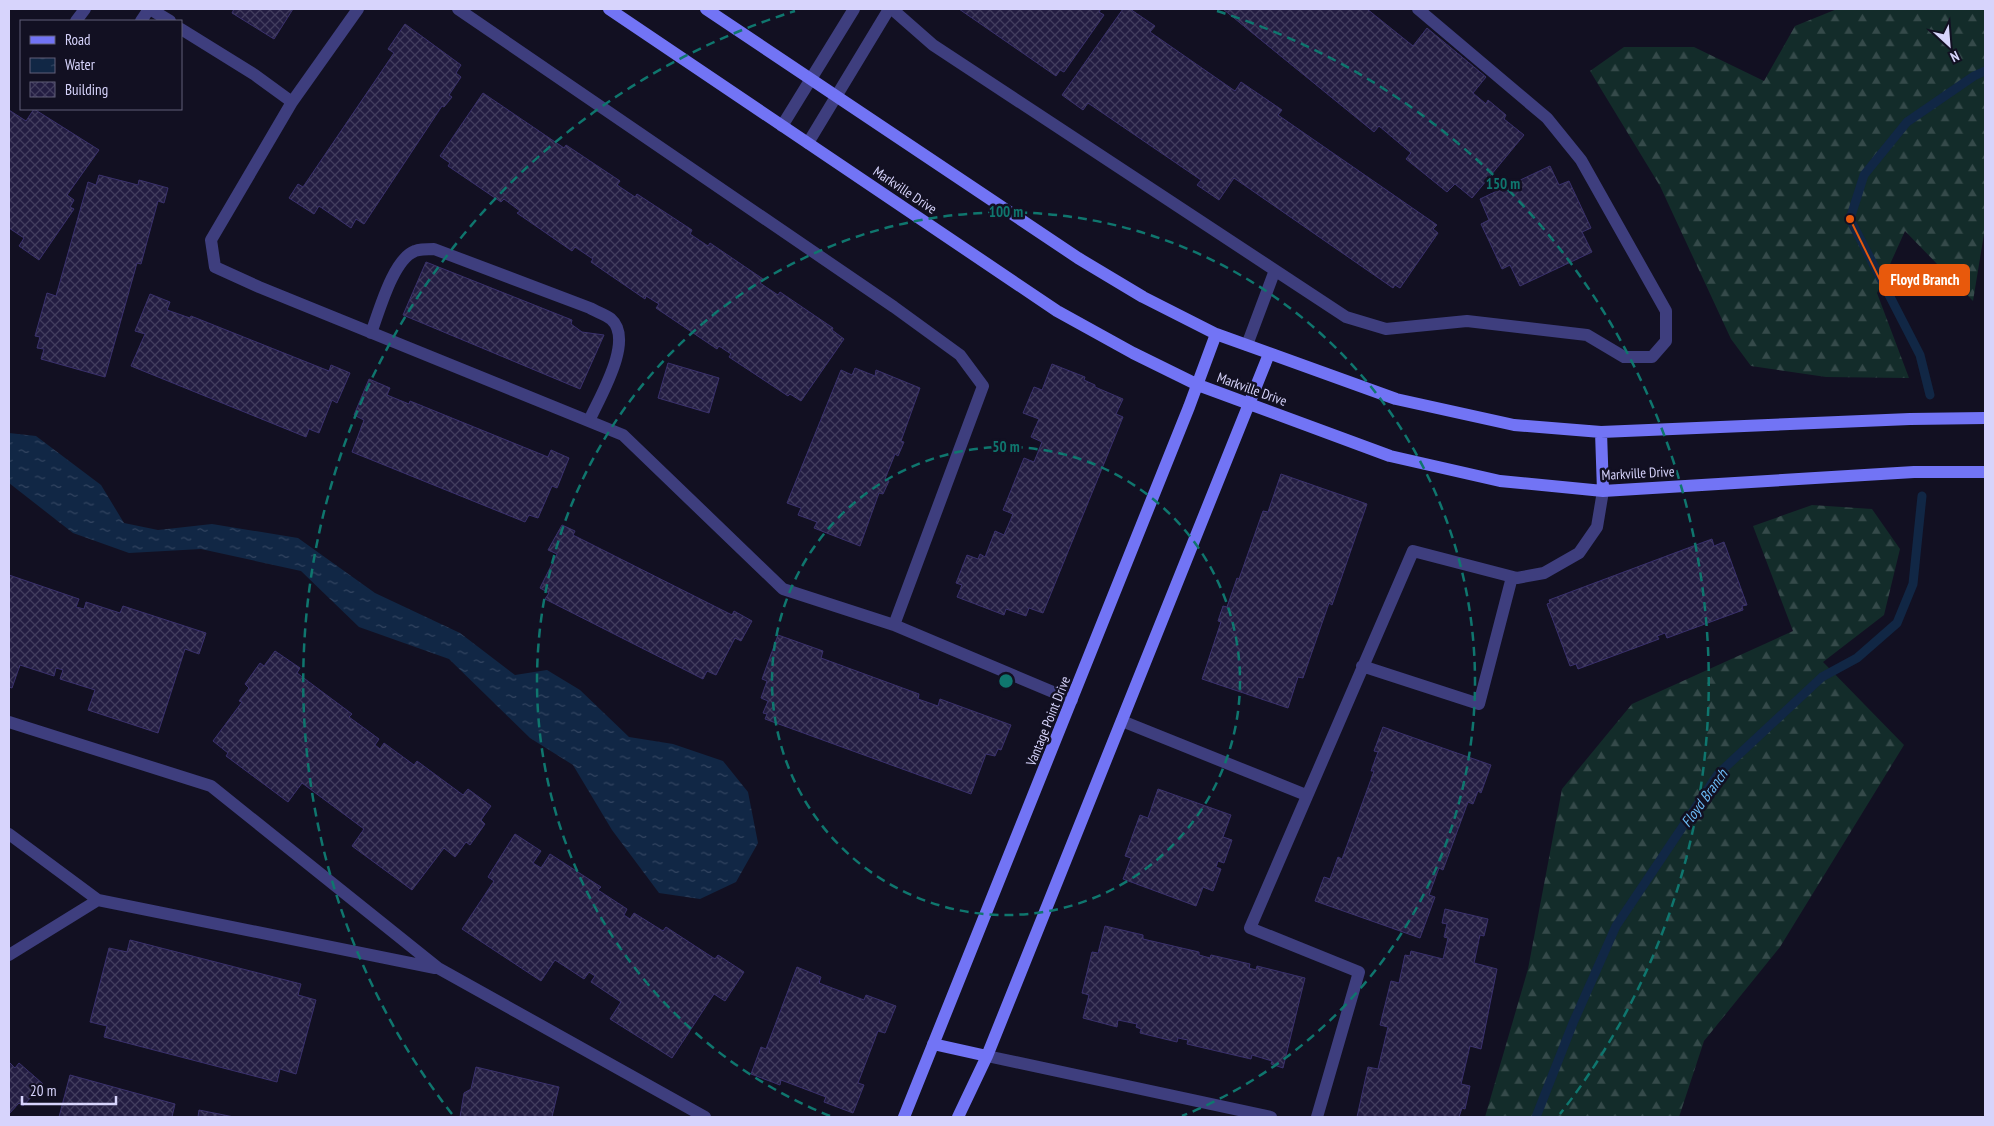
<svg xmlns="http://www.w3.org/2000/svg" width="1994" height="1126" font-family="'PT Sans Narrow',sans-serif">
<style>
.forest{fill:url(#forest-firs)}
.water{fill:url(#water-ripples)}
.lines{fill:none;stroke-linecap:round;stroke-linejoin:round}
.stream{stroke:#112745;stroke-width:9}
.building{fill:url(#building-cross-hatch);stroke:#3a316c}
.lane{stroke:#3e3e7e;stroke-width:12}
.secondary{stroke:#7274f5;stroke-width:12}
.ring{fill:none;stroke:#0f766e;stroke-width:2.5;stroke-dasharray:9 6}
.labels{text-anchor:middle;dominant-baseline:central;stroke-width:5;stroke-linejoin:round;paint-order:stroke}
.street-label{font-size:14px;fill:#d7d4fc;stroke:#121022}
.water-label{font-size:15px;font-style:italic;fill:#6ab9f4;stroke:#121022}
.centre{fill:#0f766e;stroke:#121022;stroke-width:2.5}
.ring-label{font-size:15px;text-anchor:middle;font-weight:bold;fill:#0f766e;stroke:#121022;stroke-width:5;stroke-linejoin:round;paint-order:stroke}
.leader{fill:none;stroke:#e8590c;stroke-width:2}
.callout-dot{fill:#e8590c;stroke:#121022;stroke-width:2}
.callout{fill:#e8590c;stroke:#e8590c;stroke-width:2}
.callout-label{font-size:15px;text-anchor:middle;font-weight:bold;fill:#fff}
</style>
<defs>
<pattern id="forest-firs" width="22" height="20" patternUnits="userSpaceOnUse" patternTransform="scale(1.25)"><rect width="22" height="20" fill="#132c2a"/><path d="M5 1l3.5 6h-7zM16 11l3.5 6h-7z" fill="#354a4a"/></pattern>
<pattern id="water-ripples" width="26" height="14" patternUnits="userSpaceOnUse" patternTransform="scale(1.25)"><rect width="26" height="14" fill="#112745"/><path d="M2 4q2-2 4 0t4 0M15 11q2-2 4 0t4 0" fill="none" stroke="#334561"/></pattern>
<pattern id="building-cross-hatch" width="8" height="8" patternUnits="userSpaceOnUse" patternTransform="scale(1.25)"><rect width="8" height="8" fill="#231d42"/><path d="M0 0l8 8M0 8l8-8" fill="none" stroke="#423d5e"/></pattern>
</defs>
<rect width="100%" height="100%" fill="#121022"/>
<path class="forest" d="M1837 9H1985V228L1973 301 1905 231 1877 293 1909 378 1826 377 1751 366 1731 339 1660 186 1590 71 1624 47H1694L1764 81 1795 26Z
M1812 505 1872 509 1900 549 1884 615 1823 662 1904 745 1780 947 1704 1041 1679 1117H1485L1528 969 1562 789 1632 704 1793 631 1753 526Z"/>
<path class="water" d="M9 433 36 436 101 485 124 523 158 530 212 524 298 538 375 593 460 633 515 675 547 670 580 690 629 737 673 744 723 761 748 792 758 843 736 882 700 899 659 893 612 830 573 765 530 738 449 659 359 627 301 571 201 549 129 553 73 533 9 483Z"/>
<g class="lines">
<path class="stream" d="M1930 395 1920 355 1850 219 1864 175 1907 122 1974 76 1985 71
M1536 1117 1573 1023 1616 926 1718 774 1822 677 1857 658 1897 623 1913 584 1922 496"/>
</g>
<path class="building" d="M234 9H293L274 39 232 13Z
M959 9H1101L1099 12 1104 15 1064 72 1060 70 1056 76Z
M1123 9H1130L1155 26 1150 32 1235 91 1241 82 1282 110 1278 115 1437 225 1433 229 1438 233 1400 288 1395 285 1393 288 1234 178 1219 200 1197 185 1201 180 1088 103 1083 110 1062 95Z
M1223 9H1367L1413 46 1427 28 1486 77 1473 93 1486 104 1488 100 1506 115 1504 119 1524 135 1472 198 1455 184 1447 192 1406 159 1411 153 1379 126 1374 132Z
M405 24 461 65 456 73 461 77 449 95 452 97 444 107 442 106 364 224 356 219 351 228 319 206 314 214 289 198 298 184 303 187 394 53 388 49Z
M483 93 564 148 566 145 620 181 617 185 635 197 637 194 692 230 690 234 708 246 710 243 763 279 760 283 778 295 780 292 833 328 832 330 844 339 801 401 790 394 788 396 729 357 731 354 719 346 717 349 656 308 659 304 646 296 645 299 591 262 593 259 575 247 572 251 517 213 520 211 504 199 501 202 448 166 450 163 440 156Z
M34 109 99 150 67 195 74 200 70 207 74 209 39 260 19 246 24 238 9 228V110L26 121Z
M1550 166 1559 185 1569 181 1591 228 1582 232 1592 252 1520 286 1510 265 1502 269 1490 243 1481 224 1489 220 1480 199Z
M99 175 138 185 139 180 168 188 164 203 158 201 141 264 137 263 105 377 41 359 44 349 37 348 40 337 35 336 47 293 56 296 88 182 96 185Z
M426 262 572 320 571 324 582 332 604 335 580 389 403 315Z
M150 294 170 302 167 310 190 318 191 316 329 371 331 365 350 373 337 403 332 400 319 433 309 429 306 437 131 366 145 334 135 331Z
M668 363 719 378 709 413 658 398Z
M1052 364 1085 377 1084 380 1095 385V387L1123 399 1116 414 1123 417 1043 613 1029 608 1026 616 1006 609 1004 615 957 597 962 585 956 583 967 555 978 559 980 554 985 557 995 531 1004 535 1013 514 1003 510 1024 458 1034 462 1042 442 1031 437 1039 419 1023 413 1034 387 1042 390Z
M855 368 875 376 876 370 920 388 901 441 904 442 898 456 895 454 885 479 889 481 883 494 879 493 860 546 814 528 817 522 798 515 801 508 787 503 841 370 852 375Z
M369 379 390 388 387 395 409 404 410 401 548 457 551 450 569 458 557 488 552 486 538 518 529 515 525 522 352 452 364 420 354 415Z
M1281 474 1367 504 1332 605 1329 603 1303 678 1298 677 1288 708 1202 679 1221 622 1218 621 1223 606 1227 607 1237 578 1239 579 1263 511 1268 512Z
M562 525 575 531 573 535 732 615 734 611 752 621 741 641 735 638 716 675 707 671 703 679 545 599 549 593 540 588 557 554 548 550Z
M1712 539 1714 546 1724 542 1747 605 1742 606 1743 610 1667 638 1665 633 1657 636 1659 639 1578 669 1576 664 1570 666 1547 604 1550 603 1549 600Z
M9 575 79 599 76 607 84 609 86 602 120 613 123 606 206 633 199 654 185 649 158 733 88 710 95 690 60 679 63 670 56 668 54 676 20 665 12 688 9 687Z
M778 635 823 651 821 658 919 694 918 699 938 706 940 699 1011 725 1001 750 998 749 995 756 986 754 971 794 765 719 767 714 763 713 768 701 761 698 767 681 762 679Z
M275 651 300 668 297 673 352 714 349 717 379 739 375 745 380 749 384 743 414 765 417 761 463 795 468 789 491 806 481 820 485 824 470 845 466 842 455 857 444 848 412 890 352 846 364 829 302 783 288 802 226 756 228 753 213 741 242 702 239 701 249 688 245 684 260 663 264 666Z
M1383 727 1491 765 1481 793 1478 791 1473 804 1468 802 1443 870 1439 868 1429 895 1435 897 1420 938 1315 901 1324 877 1330 879 1338 857 1342 859 1374 771H1371L1378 752 1374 751Z
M1158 789 1231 815 1223 837 1232 840 1224 863 1218 861 1216 867 1221 869 1213 891 1203 887 1196 906 1123 879 1131 858 1125 856 1140 815 1148 818Z
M515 834 541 851 533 863 541 868 550 854 601 887 598 890 627 909 624 915 630 919 634 913 663 931 666 927 715 959 718 955 744 972 725 1001 714 994 672 1058 610 1019 621 1002 591 982 595 976 589 972 584 979 555 960 541 981 462 929 494 881 488 877 491 872Z
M1445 909 1488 919 1484 936 1480 935 1474 963 1497 969 1481 1049 1470 1046 1461 1084 1470 1086 1465 1109 1462 1108 1459 1117H1357L1368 1067 1378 1069 1388 1027 1380 1025 1391 981 1399 983 1405 955 1410 956 1411 951 1443 959 1448 938 1444 937 1447 924 1442 923Z
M1105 926 1143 935V939L1199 952V955L1210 958 1211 955 1250 964 1249 968 1256 970 1257 966 1305 978 1283 1068 1271 1064 1272 1061 1252 1055 1251 1059 1187 1044 1188 1040 1178 1038 1177 1042 1140 1033 1141 1029 1136 1027 1137 1024 1118 1020 1117 1027 1083 1018 1089 995 1082 993 1092 952 1098 953Z
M130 940 301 984 298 995 316 1000 296 1074 280 1069 277 1082 104 1037 107 1026 90 1022 109 948 127 952Z
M797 967 821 977 819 983 864 1000 866 995 896 1006 885 1033 878 1031 858 1083 864 1085 853 1113 824 1102 826 1097 781 1080 780 1085 751 1074 761 1047 766 1049Z
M9 1062 15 1068 19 1063 43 1084 23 1106 19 1103 9 1114Z
M476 1067 559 1087 552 1117H460L464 1093 471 1089Z
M70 1075 175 1104 172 1117H59Z
M199 1110 234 1117H198Z"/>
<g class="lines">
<path class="lane" d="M150 9 170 21
M358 9 292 102 211 240 215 267 259 287 623 435 783 589 894 625 983 386 960 355 894 307 458 9
M892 9 933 45 1346 317 1386 329 1467 321 1587 335 1624 357H1652L1666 341V311L1581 160 1547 118 1418 9
M76 21 85 9
M141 21 149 9
M181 29 255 75 292 102
M782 126 854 9
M808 143 889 9
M371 333C379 312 393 259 415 251 420 249 428 249 434 249L590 308C597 312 606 315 611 319 635 340 599 398 589 421
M1247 345 1275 270
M894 625 1072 700
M1362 666 1479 704 1512 577
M1122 721 1306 795
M9 722 211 786 438 968 705 1117
M9 834 98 900 435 968
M9 955 98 900
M987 1056 1271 1117
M1317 1117 1359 972 1250 928 1413 551 1517 578 1544 573 1579 553 1597 527 1603 491"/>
<path class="secondary" d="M609 9 1057 311 1133 353 1198 385 1390 456 1500 481 1603 491 1914 472H1985
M706 9 1078 258 1143 297 1216 334 1396 399 1514 425 1601 432 1910 419 1985 418
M1601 432 1603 491
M933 1044 987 1056
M904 1117 1189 407 1216 334
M958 1117 987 1056 1269 354"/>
</g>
<g class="ring">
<circle cx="1006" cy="681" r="234"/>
<path d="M830 1116A469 469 0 1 1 1182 1116"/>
<path d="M452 1114A703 703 0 0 1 795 11M1217 11A703 703 0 0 1 1560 1114"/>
</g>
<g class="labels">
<g class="street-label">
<text transform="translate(905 190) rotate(34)">Markville Drive</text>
<text transform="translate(1252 389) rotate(20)">Markville Drive</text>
<text transform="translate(1638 473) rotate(-3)">Markville Drive</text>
<text transform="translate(1048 721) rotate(-68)">Vantage Point Drive</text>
</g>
<g class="water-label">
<text transform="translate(1704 798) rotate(-54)">Floyd Branch</text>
</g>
</g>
<circle cx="1006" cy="681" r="8" class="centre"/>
<g class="ring-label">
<text x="1503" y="189">150 m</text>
<text x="1006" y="217">100 m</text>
<text x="1006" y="452">50 m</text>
</g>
<path class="leader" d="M1850 219L1880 280"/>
<circle class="callout-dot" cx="1850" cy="219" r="5"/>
<rect class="callout" x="1880" y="265" width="89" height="30" rx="5"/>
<g class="callout-label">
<text x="1925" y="285">Floyd Branch</text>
</g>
<rect width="1994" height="1126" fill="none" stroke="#d7d4fc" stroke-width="20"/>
<rect x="20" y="20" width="162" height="90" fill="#121022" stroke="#615e79"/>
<rect x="30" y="36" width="25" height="8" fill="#7274f5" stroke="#615e79"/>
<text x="65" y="45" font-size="15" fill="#d7d4fc">Road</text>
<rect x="30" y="58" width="25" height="15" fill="url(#water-ripples)" stroke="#615e79"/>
<text x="65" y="70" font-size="15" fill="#d7d4fc">Water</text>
<rect x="30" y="82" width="25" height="15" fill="url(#building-cross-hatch)" stroke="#615e79"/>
<text x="65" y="95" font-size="15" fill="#d7d4fc">Building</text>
<g transform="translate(1949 45) rotate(154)" stroke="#121022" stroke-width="4" paint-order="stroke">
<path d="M0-4L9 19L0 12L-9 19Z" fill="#d7d4fc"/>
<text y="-8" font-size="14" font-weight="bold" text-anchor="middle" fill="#d7d4fc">N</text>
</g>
<path d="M22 1096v8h94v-8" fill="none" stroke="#d7d4fc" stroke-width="2.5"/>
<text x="30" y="1096" font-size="15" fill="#d7d4fc" stroke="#121022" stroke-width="4" paint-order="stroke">20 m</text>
</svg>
